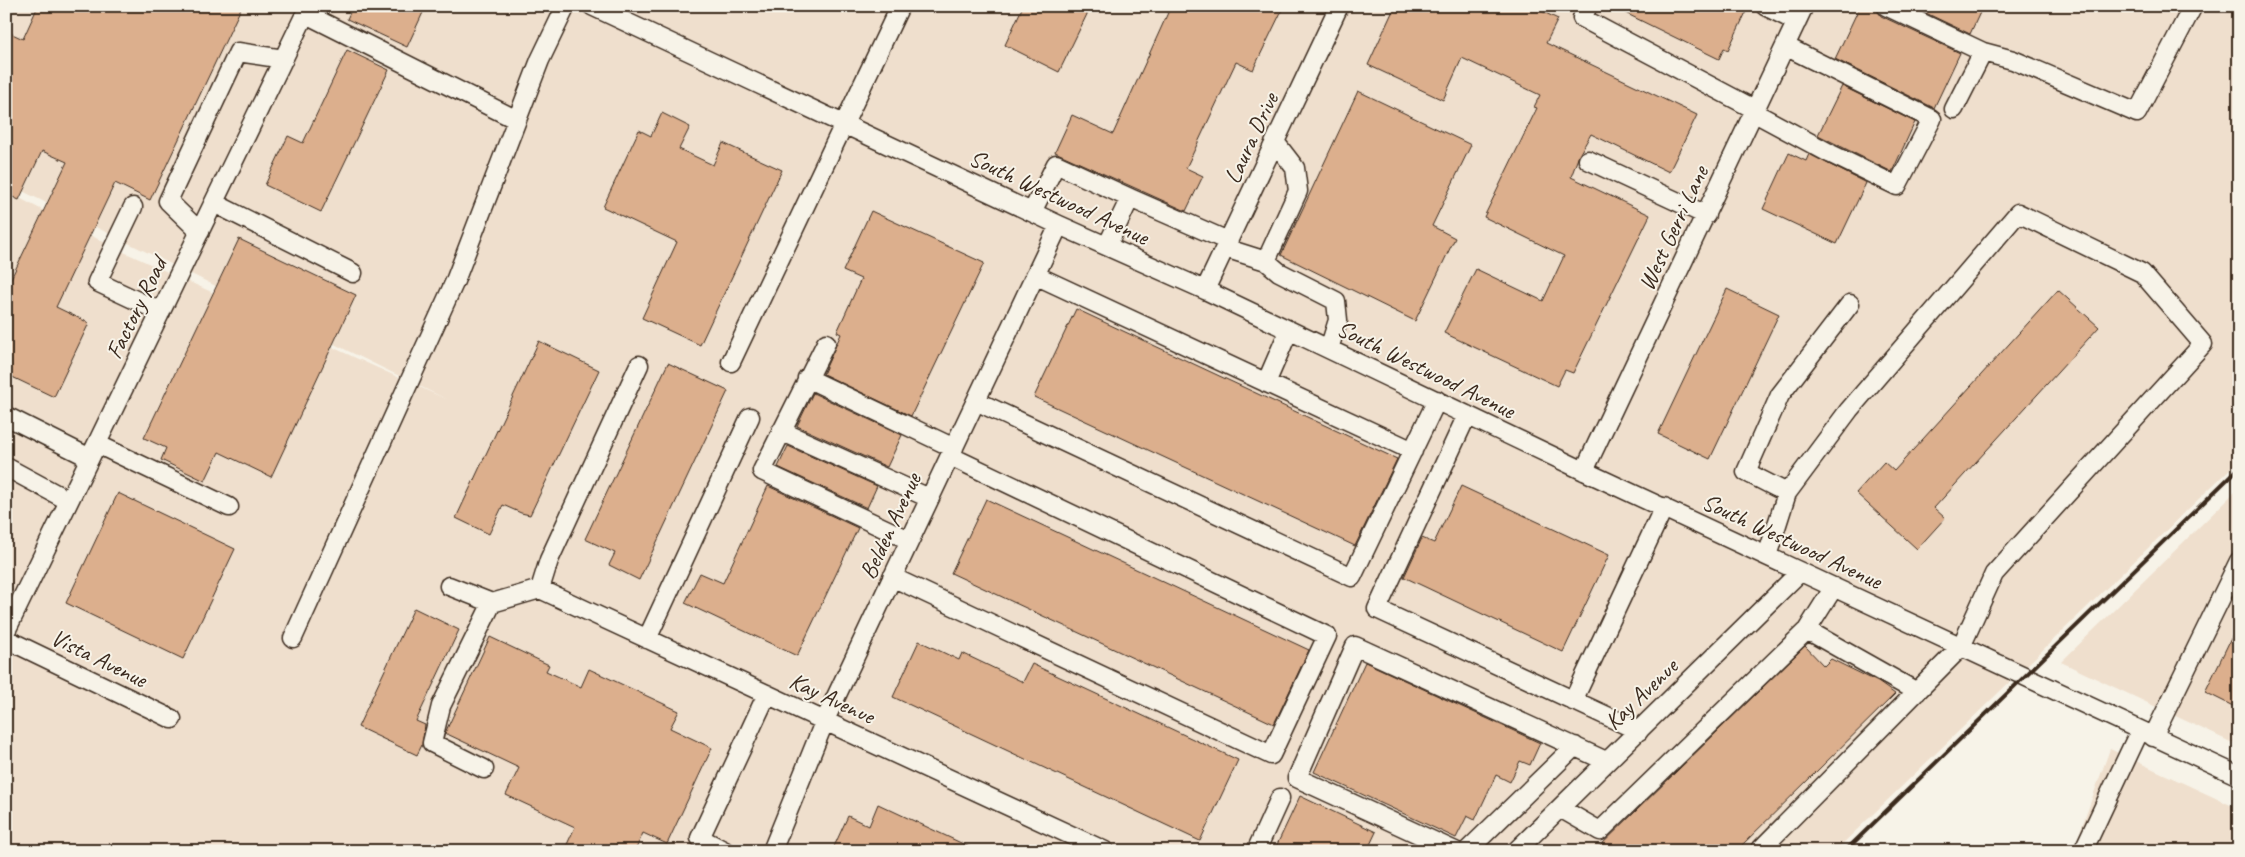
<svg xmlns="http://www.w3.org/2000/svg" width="2245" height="857" font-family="Caveat,sans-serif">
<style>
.built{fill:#efdfcd}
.building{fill:#dcaf8d;stroke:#3b2a1e}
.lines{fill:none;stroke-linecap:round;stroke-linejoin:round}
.minor-casing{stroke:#3b2a1e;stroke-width:21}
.minor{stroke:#f7f3e8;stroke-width:18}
.rail{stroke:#3b2a1e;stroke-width:4}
.labels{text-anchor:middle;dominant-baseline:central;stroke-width:4;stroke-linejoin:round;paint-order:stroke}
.street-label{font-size:24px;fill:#3b2a1e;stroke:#f7f3e8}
</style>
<rect width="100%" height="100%" fill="#f7f3e8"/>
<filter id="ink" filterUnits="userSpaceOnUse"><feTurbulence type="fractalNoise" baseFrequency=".02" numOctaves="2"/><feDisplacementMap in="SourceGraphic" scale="10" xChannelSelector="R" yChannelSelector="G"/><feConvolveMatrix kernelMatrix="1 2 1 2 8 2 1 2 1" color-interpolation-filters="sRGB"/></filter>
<g filter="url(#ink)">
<path class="built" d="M6 6H2239V460L1835 851H6V191L115 248 448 400 6 183Z
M2239 488V746L2061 662Z
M2110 749 2239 809V851H2073Z"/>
<path class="building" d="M38 6H242L150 200 115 183 56 307 89 323 54 397 6 374V289L67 162 42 151 19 200 6 194V31L23 39Z
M353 6H426L407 47 347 19Z
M1023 6H1091L1059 72 1005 45Z
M1171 6H1284L1253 70 1236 62 1186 168 1203 176 1186 211 1055 152 1072 115 1113 134Z
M1395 6H1531L1558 19 1546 43 1697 115 1669 172 1591 134 1579 155 1571 177 1650 215 1573 373 1565 370 1557 386 1444 333 1476 269 1543 301 1564 256 1484 217 1537 108 1534 107 1540 95 1462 58 1443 100 1368 65Z
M1611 6H1749L1728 50 1724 48 1719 59Z
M1860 6H1875L1881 16 1960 53 1934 108 1835 59Z
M1911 6H1983L1970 34Z
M347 50 389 70 321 212 265 185 288 136 303 143Z
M1842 86 1915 122 1892 172 1818 135Z
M1358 91 1471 145 1432 226 1455 238 1415 321 1281 255Z
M662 113 690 127 679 149 713 165 723 143 782 170 700 345 642 318 677 242 603 207 639 130 651 136Z
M1789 153 1806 161 1809 154 1866 183 1837 244 1763 209Z
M871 211 984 263 911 416 823 374 841 334 837 332 861 279 843 271Z
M239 239 356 295 271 477 219 452 205 481 161 460 166 448 144 438Z
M1727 289 1779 314 1710 459 1658 434Z
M2058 290 2099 327 1934 508 1945 518 1917 549 1856 493 1884 462 1894 471Z
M1076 309 1397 459 1355 546 1034 397Z
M539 341 599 370 530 515 521 513 503 505 489 534 456 518Z
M668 363 728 391 639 580 609 565 615 553 585 539Z
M813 393 902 435 887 467 797 426Z
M788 446 877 486 867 508 778 467Z
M768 486 858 528 797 656 685 603 700 573 723 583Z
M1461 486 1609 555 1563 652 1404 577 1422 538 1434 543Z
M118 493 235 549 183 659 66 603Z
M986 499 1309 650 1274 724 951 573Z
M414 608 459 630 416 721 425 725 422 745 417 755 358 727Z
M2239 622V709L2205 692Z
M490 637 549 665 546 671 581 687 589 669 679 711 670 728 712 748 667 844 643 833 635 851H564L575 827 506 795 519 768 445 733Z
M919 641 959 660 962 653 1023 682 1032 664 1238 760 1200 841 893 697Z
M1805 646 1824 666 1831 659 1878 682 1895 694 1736 851H1595Z
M1365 662 1540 743 1530 765 1520 761 1510 782 1496 775 1475 820 1467 816 1456 838 1314 772Z
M1300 796 1376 832 1367 851H1274Z
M878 804 978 851H832L848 816 869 826Z"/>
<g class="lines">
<g class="minor-casing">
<path id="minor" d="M592 6 1059 225 1205 290 1584 471 2239 776
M1588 6 1582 18 1754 109
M1765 6 1797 22
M1886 6 1983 52 1954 109
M306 14 517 120
M1983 52 2013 60 2137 113 2193 6
M1753 112 1831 154 1897 186 1932 119 1785 46
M1588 160 1706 215
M1130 198 1228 241
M214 203 353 273
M133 207 97 282 161 312
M1032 212 1056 164 1130 198 1107 246
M200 232 168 201 238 52 284 59
M1225 248 1266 261 1279 272 1336 301 1338 320 1329 349
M1266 261 1298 191 1295 168 1275 142
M1035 275 1413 451
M1205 290 1339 6
M826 343 762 471 909 540
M731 362 900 6
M807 378 954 448
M1266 383 1289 330
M976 401 1352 577 1437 400
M1467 415 1377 609 1639 731
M6 416 90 458
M781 431 929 498
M97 444 229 507
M6 467 69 501
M1584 471 1804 6
M1767 556 1787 493 1746 472 1780 395 1850 304
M892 577 1271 755 1327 636 950 456
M449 586 492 603 540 589
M540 589 1105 851
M540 589 549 560 639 365
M1807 630 1834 587
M6 631 309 6
M293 638 455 281 540 60 566 6
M6 639 172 719
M647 639 750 417
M1573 701 1664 507
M2153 737 2239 561
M484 769 432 743 441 706 492 603
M1560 808 1600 831 1807 630 1917 692
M725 851 700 838 767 694
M772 851 825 720 1059 225
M1256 851 1280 798
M1455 851 1297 778 1355 646 1606 761
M1467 851 1575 746
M1516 851 1800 572
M1759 851 1961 647 1994 574 2203 344 2142 273 2018 213 1849 410 1787 493
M2083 851 2140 730"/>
</g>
<use href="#minor" class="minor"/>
<path class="rail" d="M1845 851 2239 468"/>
</g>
</g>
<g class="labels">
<g class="street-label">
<text transform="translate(1251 138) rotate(-65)">Laura Drive</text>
<text transform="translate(1059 197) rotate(25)">South Westwood Avenue</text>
<text transform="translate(1673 228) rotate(-65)">West Gerri Lane</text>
<text transform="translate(136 308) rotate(-64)">Factory Road</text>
<text transform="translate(1426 369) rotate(26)">South Westwood Avenue</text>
<text transform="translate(890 526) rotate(-65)">Belden Avenue</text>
<text transform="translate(1792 541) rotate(25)">South Westwood Avenue</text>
<text transform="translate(99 658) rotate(26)">Vista Avenue</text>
<text transform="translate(1641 694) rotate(-44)">Kay Avenue</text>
<text transform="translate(832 698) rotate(25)">Kay Avenue</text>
</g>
</g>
<rect width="2245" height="857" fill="none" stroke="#f7f3e8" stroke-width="25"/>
<rect x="12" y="12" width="2220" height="832" fill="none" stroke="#3b2a1e" stroke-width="2" filter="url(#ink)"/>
</svg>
